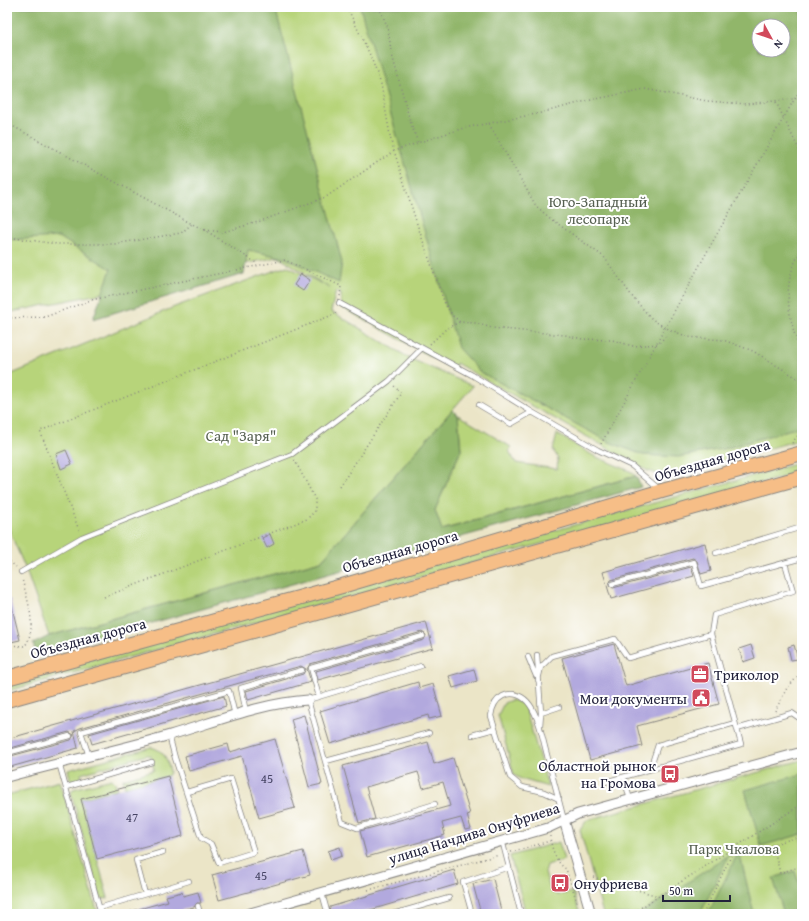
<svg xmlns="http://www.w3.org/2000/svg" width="809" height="921" font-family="'Gentium Book Plus',serif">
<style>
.green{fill:#b7d47a;stroke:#6c7b5a;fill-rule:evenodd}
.forest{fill:#91b66a;stroke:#5a6c52;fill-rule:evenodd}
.building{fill:#b2a9de}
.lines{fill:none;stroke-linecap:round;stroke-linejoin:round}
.lane-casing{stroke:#868481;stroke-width:6}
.street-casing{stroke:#868481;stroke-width:11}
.primary-casing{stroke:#868481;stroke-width:16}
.path{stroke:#868481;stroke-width:1.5;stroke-dasharray:1 3;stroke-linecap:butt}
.lane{stroke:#fff;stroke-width:4.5}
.street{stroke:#fff;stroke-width:9}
.primary{stroke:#f6be87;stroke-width:14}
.labels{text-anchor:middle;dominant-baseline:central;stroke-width:4;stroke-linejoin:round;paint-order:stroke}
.number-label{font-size:13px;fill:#464464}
.park-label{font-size:15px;fill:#566051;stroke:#fff}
.street-label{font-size:15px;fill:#22223b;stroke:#fff}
.poi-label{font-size:15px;fill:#22223b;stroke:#fff;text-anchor:start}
</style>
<rect width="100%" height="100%" fill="#fff"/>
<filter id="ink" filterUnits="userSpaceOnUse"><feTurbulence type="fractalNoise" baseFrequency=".025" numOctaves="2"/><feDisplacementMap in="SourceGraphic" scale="8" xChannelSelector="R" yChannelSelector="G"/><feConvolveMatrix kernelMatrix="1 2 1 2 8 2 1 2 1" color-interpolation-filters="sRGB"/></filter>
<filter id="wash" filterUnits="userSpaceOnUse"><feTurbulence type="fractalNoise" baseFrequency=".012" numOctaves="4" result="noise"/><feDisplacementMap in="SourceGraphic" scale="16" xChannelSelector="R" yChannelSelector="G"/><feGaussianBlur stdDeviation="0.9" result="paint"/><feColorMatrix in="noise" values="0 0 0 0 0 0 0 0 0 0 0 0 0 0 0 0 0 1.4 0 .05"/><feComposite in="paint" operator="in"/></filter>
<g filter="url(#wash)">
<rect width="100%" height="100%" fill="#ebe5c7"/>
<path class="green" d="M7 7H802V439L668 477 648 471 456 363 455 370 341 307V294L336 291 331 311 411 359 473 386 321 561 49 636 26 570 7 525V376L177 306 287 266 330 288 278 257 7 313ZM759 26H783V50H759Z
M458 415 511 447 509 451 516 463 557 469 558 458 553 450 557 434 594 456 630 471 636 476 441 530 435 510 461 450Z
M802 462V472L7 691V682Z
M511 700 519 702 525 707 548 787 521 779 514 775 498 715 504 703Z
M151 747C165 751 167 759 170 772L168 776 125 787 123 779 154 770 151 756 147 755 81 774 82 778 71 782 68 770Z
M802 760V914H603L580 830 587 820Z
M112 779 115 782 117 789 81 799 108 898 104 899 100 897 71 793 73 789Z
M60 781 98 914H9L7 908V795Z
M559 842 564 860 547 865 545 873 551 892 558 895 573 892 580 914H526L510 856Z"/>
<path class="forest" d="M7 7H275L342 262 339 283 285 258 248 250 244 274 93 319 111 269 59 237 7 240Z
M360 7H802V426L728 448 678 457 643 455 609 442 480 372 458 348ZM759 26H783V50H759Z
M452 410 458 415 461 450 435 510 442 530 636 476 641 487 37 655 33 644 49 636 321 561Z
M802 774V834L761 846 745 790Z
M739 851 754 914H708Z
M729 855 700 914H640Z
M795 871 802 893V914H784L773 878Z"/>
<g id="blocks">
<path class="building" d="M301 274 310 280 303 291 294 285Z
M66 450 72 464 61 469 56 454Z
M270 534 274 544 267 548 262 538Z
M705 543 711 571 701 574 697 561 693 558 611 580 609 585 613 588 691 567 694 576 611 599 603 572Z
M7 599H10L20 640 11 642 7 623Z
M426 622 433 648 318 680 316 671 424 640 426 635 422 632 310 664 307 669 311 682 248 700 246 691 303 674 306 669 301 666 243 682 80 728 74 731 78 748 7 768V757L71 740 74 735 69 732 7 749V739Z
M614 644 626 686 708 663 719 704 637 726 642 746 590 760 562 658Z
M751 645 755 658 743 662 739 649Z
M794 645 798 659 791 660 788 647Z
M474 669 477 681 453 688 449 676Z
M418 682 419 688 433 684 442 716 429 719 428 715 330 744 320 711Z
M224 696 226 706 92 744 89 734Z
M304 715 322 784 309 787 291 719Z
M275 739 295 808 259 818 242 756 189 771 185 756 228 744 230 752Z
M428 742 434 764 453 758 470 814 467 815 471 829 465 830 461 818 442 823 445 835 367 857 360 831 450 806 443 782 423 788 418 772 366 787 375 819 359 823 343 766Z
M168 776 183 836 97 859 81 799Z
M340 847 342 856 331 860 328 851Z
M303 851 310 875 219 900 212 875Z
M454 870 458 884 357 914H329L330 907Z
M493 879 502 914H481L473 884Z
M182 892 183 896 198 892 201 903H197L194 907 167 914H128V912L168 901 166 896Z"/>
</g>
</g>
<g filter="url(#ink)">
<use href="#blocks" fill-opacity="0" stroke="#868481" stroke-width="1"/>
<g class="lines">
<g class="lane-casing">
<path id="lane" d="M339 303 472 375 532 412
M479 405 511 424 532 412 598 450 632 466 659 489
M716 553 802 527
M785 563 793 591 714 615 711 634 737 729 792 713 802 720
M21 572 82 537 292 454 389 381 421 349
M612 584 694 562 701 586 802 558
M537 655 541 713 540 726
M528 657 536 676
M421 666 308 700 342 822 357 828 435 804
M538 680 541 667 552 656 615 639 628 658 711 634
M319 697 311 668 423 636
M246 712 241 688 302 670
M541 713 559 707
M169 735 175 758 201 838 211 844 219 863 254 852 231 779 187 792
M472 735 494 729
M7 753 70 736
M89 756 81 732 229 691 235 715
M326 761 429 733
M59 763 101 914
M650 769 658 745 735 723
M624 777 630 800
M605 782 741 744 737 729
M67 787 152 762
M559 799 544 792 522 787 510 777 491 716C492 707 495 700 503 696 513 691 524 696 530 705 539 718 542 736 546 751 552 774 558 797 564 820
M502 840 521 914
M322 893 327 911
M145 894 136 860 163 852
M198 906 200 914
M99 908 189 881
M393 914 449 898
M472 914 463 882 509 867"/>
</g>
<g class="street-casing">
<path id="street" d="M7 777C61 762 116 751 170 735 215 722 261 703 308 700
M564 820 591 914
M247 914 548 828 578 814 802 752"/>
</g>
<g class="primary-casing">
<path id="primary" d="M7 678 342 586 662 491 802 453
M7 700 802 477"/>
</g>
<path class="path" d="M347 7 370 55 381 84 391 141 417 224 445 304 453 316 460 322 475 323 492 328 565 335 582 339 612 340 633 346 658 344 672 330
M379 7 388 28 391 51 410 121 418 143
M776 102 802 156
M7 123 192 224 205 230 258 264
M489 124 536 206 551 219 604 257 634 299 652 319 664 327 688 337 723 340 753 351 802 381
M205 230 223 232 258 222 326 197 394 151 432 138 464 128 541 113 586 101 645 89 707 101 746 104 802 98
M7 237 57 244H114L181 233 192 224
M802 248C798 256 793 265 791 274 783 302 794 332 802 359
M7 318 45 317 91 300 285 260 341 286 340 297
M430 344 447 328 460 322
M792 443 802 430
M601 444 713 241 802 86
M340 486 401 393 394 386
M79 530 40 431 335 314 336 310
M7 554 9 561 16 567
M104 597 307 519 315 511V499L294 459
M7 645 25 646C38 627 27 599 22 579
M775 711 787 688 802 672
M544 813 545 819
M550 836C551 847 556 863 566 869L577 902
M773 845 780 873 802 866
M756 849 802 836
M511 852 550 841
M593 877 658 896
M368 890 499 855
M631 914 802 804
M703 914 735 848
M792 914 802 907"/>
<use href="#lane" class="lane"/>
<use href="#street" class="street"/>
<use href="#primary" class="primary"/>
</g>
</g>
<defs>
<g id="office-square" transform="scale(1)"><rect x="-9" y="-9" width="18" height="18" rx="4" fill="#d1495b" stroke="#fff"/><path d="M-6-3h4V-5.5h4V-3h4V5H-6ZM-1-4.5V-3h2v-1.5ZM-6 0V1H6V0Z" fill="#fff"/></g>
<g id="civic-square" transform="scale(1)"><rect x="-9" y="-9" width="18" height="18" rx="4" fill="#d1495b" stroke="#fff"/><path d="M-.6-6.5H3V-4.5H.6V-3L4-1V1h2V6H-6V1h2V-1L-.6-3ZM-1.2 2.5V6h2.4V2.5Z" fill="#fff"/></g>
<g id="bus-square" transform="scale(1)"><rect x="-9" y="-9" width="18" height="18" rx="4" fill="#d1495b" stroke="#fff"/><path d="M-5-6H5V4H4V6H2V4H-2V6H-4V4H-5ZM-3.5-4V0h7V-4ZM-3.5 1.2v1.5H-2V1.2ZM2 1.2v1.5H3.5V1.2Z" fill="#fff"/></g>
</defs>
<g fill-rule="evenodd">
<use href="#office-square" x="700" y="674"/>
<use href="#civic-square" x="701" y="698"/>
<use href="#bus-square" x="670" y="774"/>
<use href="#bus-square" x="560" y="883"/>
</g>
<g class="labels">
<g class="number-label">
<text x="267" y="778">45</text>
<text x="132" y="817">47</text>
<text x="261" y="875">45</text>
</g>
<g class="park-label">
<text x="598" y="201">Юго-Западный<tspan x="598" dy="17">лесопарк</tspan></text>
<text x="241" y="435">Сад "Заря"</text>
<text x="734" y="848">Парк Чкалова</text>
</g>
<g class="street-label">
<text transform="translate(712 460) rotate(-16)">Объездная дорога</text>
<text transform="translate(400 551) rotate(-16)">Объездная дорога</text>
<text transform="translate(88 638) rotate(-15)">Объездная дорога</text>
<text transform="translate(474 833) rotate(-17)">улица Начдива Онуфриева</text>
</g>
<g class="poi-label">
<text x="714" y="674">Триколор</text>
<text x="687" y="698" text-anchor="end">Мои документы</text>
<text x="656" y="765" text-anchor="end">Областной рынок<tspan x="656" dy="17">на Громова</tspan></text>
<text x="574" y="883">Онуфриева</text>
</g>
</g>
<rect width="809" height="921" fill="none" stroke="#fff" stroke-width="24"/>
<g transform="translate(771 38) rotate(130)"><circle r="19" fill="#ffffff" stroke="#a7a7b1"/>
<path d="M0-3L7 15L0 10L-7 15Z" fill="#d1495b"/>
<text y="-6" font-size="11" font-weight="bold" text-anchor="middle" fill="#22223b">N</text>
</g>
<path d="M663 895v6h67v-6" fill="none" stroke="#22223b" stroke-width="2"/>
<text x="669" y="895" font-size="12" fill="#22223b" stroke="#ffffff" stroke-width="3" paint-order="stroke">50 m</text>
</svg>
